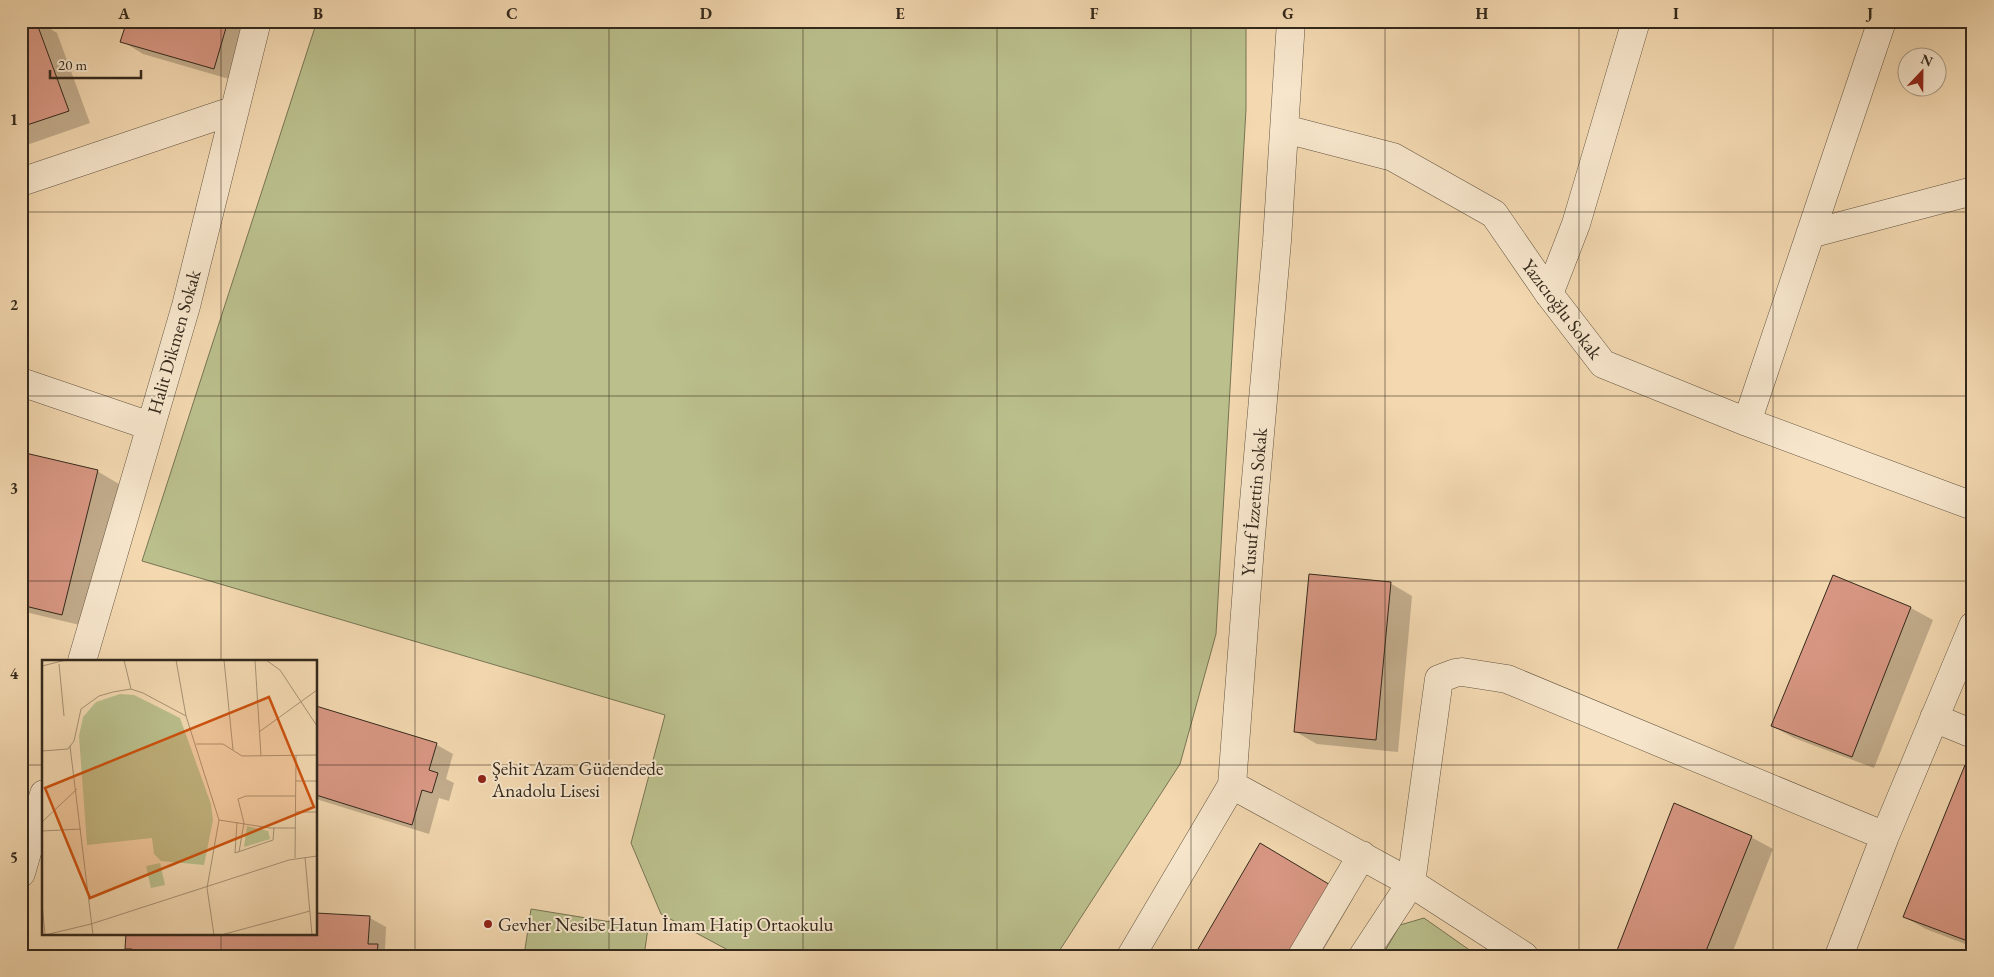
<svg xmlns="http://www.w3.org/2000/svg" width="1994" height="977" font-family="'EB Garamond',serif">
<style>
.green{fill:#babf8c;stroke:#777454}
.shadow{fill:#0003}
.building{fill:#d89783;stroke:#34291c}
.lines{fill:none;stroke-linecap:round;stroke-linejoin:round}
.minor-casing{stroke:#645541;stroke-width:29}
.minor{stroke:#f7e6cc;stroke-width:28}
.grid{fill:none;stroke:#34291c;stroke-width:1;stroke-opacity:0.55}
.poi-dot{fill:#8f2418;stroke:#f7e6cc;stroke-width:2}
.labels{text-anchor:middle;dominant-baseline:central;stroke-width:4;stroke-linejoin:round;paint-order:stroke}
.street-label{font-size:19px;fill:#34291c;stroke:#f7e6cc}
.poi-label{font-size:19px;fill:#34291c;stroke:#f7e6cc;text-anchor:start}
.inset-road{fill:none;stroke:#a79275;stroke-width:1}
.view{fill:#cd520e;fill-opacity:0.15;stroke:#cd520e;stroke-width:2.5}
.inset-edge{fill:none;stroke:#34291c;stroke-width:2.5}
.neatline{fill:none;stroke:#34291c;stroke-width:2}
.grid-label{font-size:16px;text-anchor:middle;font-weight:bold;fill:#34291c}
</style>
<rect width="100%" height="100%" fill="#f3d8b0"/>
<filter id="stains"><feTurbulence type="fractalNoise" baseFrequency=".004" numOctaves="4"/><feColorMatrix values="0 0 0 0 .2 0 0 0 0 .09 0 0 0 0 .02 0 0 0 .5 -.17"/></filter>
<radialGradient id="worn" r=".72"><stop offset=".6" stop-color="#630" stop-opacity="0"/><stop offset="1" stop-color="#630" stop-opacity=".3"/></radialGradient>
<path class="green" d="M317 21H1246V109L1216 634 1180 764 1056 956H739L661 914 631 843 665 715 142 561Z
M531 909 648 928 644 956H524Z
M1424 918 1478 956H1382L1400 925Z"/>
<path class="shadow" d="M33 21H37L57 33 90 123 21 147V25Z
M128 21H254L236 81 143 54 122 41Z
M21 453 97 471 119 484 84 626 21 611Z
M1834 576 1911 608 1933 620 1874 768 1794 738 1772 726Z
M1390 583 1412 596 1398 752 1317 744 1296 732Z
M316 707 437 745 453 754 446 779 454 783 449 801 439 798 429 834 316 799Z
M1973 770V947L1926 929 1904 917Z
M1751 837 1773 849 1731 956H1623Z
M1260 845 1353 899 1320 956H1196Z
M370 918 386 927 385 950 394 956H133V952L126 948 316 933Z"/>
<path class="building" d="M29 21H36L69 111 21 127V24Z
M127 21H228L214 69 120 42Z
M21 452 98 470 62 615 21 605Z
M1309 574 1391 582 1376 740 1294 732Z
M1833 575 1911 607 1852 757 1771 726Z
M316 706 437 743 429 770 438 773 432 793 422 790 412 825 316 795Z
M1965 765 1973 768V943L1903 917Z
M1674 803 1752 836 1704 956H1623L1616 953Z
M1260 843 1332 886 1292 956H1194Z
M316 913 370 916 368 944H378L377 956H131L132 949H125L126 933H316Z"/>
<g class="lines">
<g class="minor-casing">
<path id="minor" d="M1285 129 1393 157 1494 214 1549 294 1603 364 1747 422 1973 506
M21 182 235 110
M1810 234 1973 191
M1549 294 1576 224 1636 21
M21 382 150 426
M1747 422 1882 21
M82 661 186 306 257 21
M1934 718 1973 734
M1232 785 1411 883 1524 956
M21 873 44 794
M1131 956 1232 785 1250 547 1277 241 1291 21
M1302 956 1362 855
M1363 956 1411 883 1439 679 1455 673 1462 672 1507 679 1885 836
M1839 956 1885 836 1973 626"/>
</g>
<use href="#minor" class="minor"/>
</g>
<path class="grid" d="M221 21V661M415 21V956M609 21V956M803 21V956M997 21V956M1191 21V956M1385 21V956M1579 21V956M1773 21V956M21 212H1973M21 396H1973M21 581H1973M21 765H44M316 765H1973M221 933V956"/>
<g class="poi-dot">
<circle cx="482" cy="779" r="5"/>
<circle cx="488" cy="924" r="5"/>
</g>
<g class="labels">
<g class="street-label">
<text transform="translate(1562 309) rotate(53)">Yazıcıoğlu Sokak</text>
<text transform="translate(174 342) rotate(-74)">Halit Dikmen Sokak</text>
<text transform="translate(1254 502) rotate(-85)">Yusuf İzzettin Sokak</text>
</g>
<g class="poi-label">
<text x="492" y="768">Şehit Azam Güdendede<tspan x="492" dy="22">Anadolu Lisesi</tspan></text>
<text x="498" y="924">Gevher Nesibe Hatun İmam Hatip Ortaokulu</text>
</g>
</g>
<g transform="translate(42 660)">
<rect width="275" height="275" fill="#f3d8b0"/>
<path d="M78 34 92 35 138 58 169 144 171 160 162 205 119 201 112 194 110 178 45 185 37 76 41 57 54 42ZM205 166 226 171 228 179 202 187ZM118 203 123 225 109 228 104 206Z" fill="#babf8c"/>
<path class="inset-road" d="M82 0 89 29M134 0 144 56 177 160 165 228 172 275M182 0 191 90M213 0 219 96M224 0 238 10 275 66M17 4 22 56M0 6 24 0M217 72 275 30M154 84H181L200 96 275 95M28 86 51 275M0 91 26 89 32 81 39 49 57 36 71 32 89 29 101 33 144 56M253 121H275M253 152H275M177 160 228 168H254M0 162 35 129M195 162 193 193 231 180 232 168M0 171 39 169M197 192 202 163 196 139 204 136H253M263 197 270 275M253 198 254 95M0 244 3 274M3 275 49 264 247 200 275 196M179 275 268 251"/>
<path class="view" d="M227 37 272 147 48 238 3 128Z"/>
<rect width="275" height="275" class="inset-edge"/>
</g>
<rect width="1994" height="977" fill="none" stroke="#f3d8b0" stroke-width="55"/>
<g transform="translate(1922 72) rotate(22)"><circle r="24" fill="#f7e6cc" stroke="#a99a86"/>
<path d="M0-4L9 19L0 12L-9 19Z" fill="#8f2418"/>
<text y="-8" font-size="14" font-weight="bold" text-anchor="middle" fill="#34291c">N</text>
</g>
<path d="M50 70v8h91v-8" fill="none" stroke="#34291c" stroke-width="2.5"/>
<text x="58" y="70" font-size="15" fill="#34291c" stroke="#f7e6cc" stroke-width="4" paint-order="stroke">20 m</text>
<rect x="28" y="28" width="1938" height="922" class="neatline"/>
<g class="grid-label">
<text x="124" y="19">A</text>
<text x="318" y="19">B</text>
<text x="512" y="19">C</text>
<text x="706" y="19">D</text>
<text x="900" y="19">E</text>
<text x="1094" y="19">F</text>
<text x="1288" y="19">G</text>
<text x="1482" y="19">H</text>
<text x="1676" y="19">I</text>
<text x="1870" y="19">J</text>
<text x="14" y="125">1</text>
<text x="14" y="310">2</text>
<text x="14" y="494">3</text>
<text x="14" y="679">4</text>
<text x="14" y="863">5</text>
</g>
<rect width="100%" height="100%" filter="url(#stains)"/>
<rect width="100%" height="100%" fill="url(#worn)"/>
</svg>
